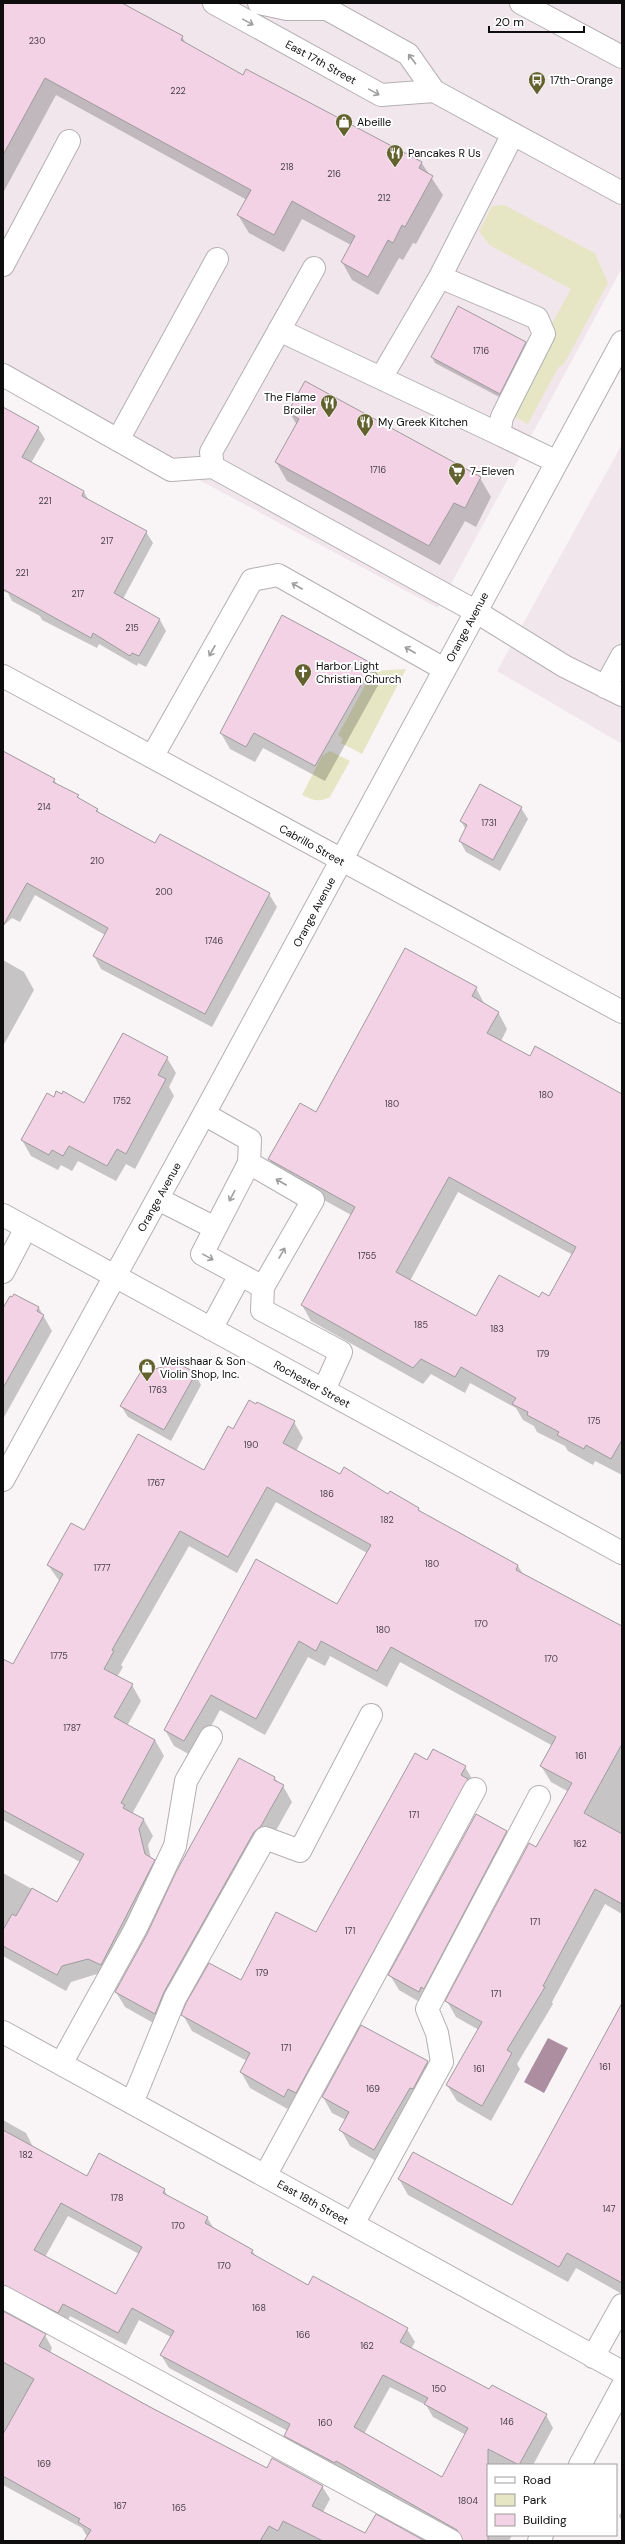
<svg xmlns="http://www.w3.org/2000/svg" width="625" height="2544" font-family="'DM Sans',sans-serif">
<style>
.built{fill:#f2e6ed}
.green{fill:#e6e6c5}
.water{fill:#ac8ea0}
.shadow{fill:#0003;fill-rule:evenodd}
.building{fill:#f3d2e6;stroke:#9f9b9d;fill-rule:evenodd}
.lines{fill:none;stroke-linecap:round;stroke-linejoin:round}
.minor-casing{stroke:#b4b0b2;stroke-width:24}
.major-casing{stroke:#b4b0b2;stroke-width:24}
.minor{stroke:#fff;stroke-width:22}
.major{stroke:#fff;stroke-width:22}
.oneway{stroke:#9f9e9e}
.labels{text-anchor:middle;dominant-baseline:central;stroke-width:4;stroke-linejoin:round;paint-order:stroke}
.number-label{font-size:9px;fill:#473e43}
.street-label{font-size:11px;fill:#0e0d0d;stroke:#fff}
.poi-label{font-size:11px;fill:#0e0d0d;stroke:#fff;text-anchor:start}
</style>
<rect width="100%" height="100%" fill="#f9f5f7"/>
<path class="built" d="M3 3H622V268L438 608 3 375Z
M622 444V744L497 671Z"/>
<path class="green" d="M504 205 595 253 608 283 564 364 558 368 528 424 509 414 506 406 571 289 489 245 479 231 492 206Z
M406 669 362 754 341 743 343 739 338 735 373 671Z
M330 751 350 761 330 797C319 803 312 800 302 795L322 756Z"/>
<path class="water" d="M548 2038 568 2048 544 2093 524 2082Z"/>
<path class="shadow" d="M3 3H120L182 37 187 45 243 76 379 142 380 140 421 162 443 195 416 244 413 243 403 260 399 258 378 295 352 280 342 262 351 245 302 219 284 252 249 233 238 215 247 200 56 95 3 193Z
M525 343 528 348 503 399 435 363 432 357Z
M289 412 480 478 491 497 476 527 465 521 440 565 287 481 276 462 297 425Z
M3 424 38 428 45 439 31 463 84 492 89 501 146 532 153 543 123 599 160 620 166 631 146 667 138 663 137 666 99 644 97 648 42 620 40 616 12 601 8 593 3 591Z
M372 665 381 680 325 781 263 748 255 762 230 749 221 733Z
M3 751 54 779 57 785 78 796 80 800 97 809 100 814 155 845 269 894 277 907 212 1027 101 969 94 956 105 935 35 895 20 922 12 918 3 926Z
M521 808 528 819 500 871 466 852 460 841 466 830 461 821Z
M3 960 24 972 34 990 3 1046Z
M476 988 485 1005 498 1012 507 1029 501 1041 530 1057 622 1095V1475L595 1461 593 1465 568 1451 565 1446 537 1432 534 1426 523 1420 516 1408 470 1383 465 1393 431 1374 423 1384 311 1321 302 1305 351 1215 279 1175 269 1159 316 1113ZM458 1192 573 1255 550 1297 476 1318 410 1281Z
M167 1058 176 1073 169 1087 174 1096 135 1169 126 1164 116 1181 78 1161 72 1171 61 1165 58 1170 31 1156 22 1140 54 1098 85 1104Z
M39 1308 52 1331 3 1419V1315Z
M195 1374 201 1385 171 1441 128 1417 121 1406Z
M294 1422 303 1438 296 1451 340 1475 418 1508 421 1513 518 1566 523 1574 622 1635V1914L605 1904 552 2002 553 2004 517 2064 520 2069 491 2121 457 2101 447 2085 479 2030 456 2017 447 2001 569 1792 551 1782 541 1766 553 1746 400 1662 387 1687 330 1656 325 1666 308 1657 265 1735 220 1710 194 1757 174 1746 165 1730 256 1560 338 1605 367 1553 276 1502 237 1573 189 1546 121 1665 123 1667 117 1677 132 1685 141 1701 127 1726 155 1740 164 1756 132 1814 144 1820 153 1836 148 1845 151 1859 163 1876 110 1981 97 1974 71 1982 66 1991 3 1956V1873L57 1903 80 1862 3 1820V1660L14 1665 60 1582 48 1565 85 1531 204 1471 233 1431Z
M427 1761 465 1767 474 1782 293 2112 250 2088 241 2072 247 2061 192 2031 183 2015 241 1982 316 1934Z
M274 1778 283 1786 292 1802 164 2029 125 2007 116 1992Z
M506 1832 515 1847 428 2007 399 1990 390 1975Z
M622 2005V2294L576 2268 568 2282 408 2195 399 2179 512 2207Z
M427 2062 436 2078 383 2165 350 2146 341 2130 346 2120 332 2113 323 2097Z
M3 2120 26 2133 33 2147 87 2177 164 2189 168 2197 207 2217 214 2229 252 2250 256 2257 309 2287 407 2329 415 2342 411 2349 490 2391 546 2415 553 2428 533 2465H488V2535H512L509 2541H462L343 2474 293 2449 285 2436 288 2431 169 2368 161 2355 171 2337 139 2320 126 2345 70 2316 65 2325 3 2301ZM68 2216 139 2254 116 2296 45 2257ZM390 2387 426 2405 433 2417 466 2435 443 2478 364 2434Z
M3 2312 45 2335 52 2348 50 2353 268 2470 322 2486 330 2499 323 2512 366 2535 423 2541H94L86 2535 82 2528 3 2485Z
M622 2511V2521L619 2516Z"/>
<path class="building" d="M3 3H122L183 36 181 40 243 75 246 69 422 162 419 168 433 176 405 227 402 225 393 243 388 240 368 277 341 262 355 236 292 201 274 235 237 215 251 190 45 78 3 155Z
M458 306 526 342 500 394 431 357Z
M305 381 481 477 465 508 454 503 429 546 275 462 299 419 288 412Z
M3 407 39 427 22 457 84 491 82 496 147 531 114 593 160 619 139 656 132 653 130 656 93 633 91 638 3 589Z
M282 615 373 664 315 766 254 733 246 747 220 733Z
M3 751 55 779 53 782 79 795 77 797 98 809 96 811 155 843 160 834 270 893 205 1014 93 956 108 928 27 883 3 926Z
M480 784 522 807 493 860 459 841 467 825 460 821Z
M405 948 477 987 472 996 499 1012 487 1033 530 1056 535 1046 622 1094V1440L611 1459 586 1445 584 1449 557 1435 559 1432 527 1415 528 1412 512 1404 516 1398 461 1367 455 1377 421 1359 413 1368 301 1305 355 1207 268 1159 300 1103 316 1112ZM449 1177 576 1247 549 1296 542 1292 539 1297 499 1275 476 1316 396 1272Z
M123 1033 168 1057 158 1075 166 1079 126 1154 117 1149 107 1166 69 1146 63 1156 52 1150 49 1155 21 1140 47 1093 54 1097 56 1091 62 1094 63 1091 84 1103Z
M14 1294 39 1307 37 1311 44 1315 3 1388V1308L10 1296 12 1297Z
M177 1363 196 1373 164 1430 120 1406 140 1373Z
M249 1400 256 1404 257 1402 295 1421 283 1443 340 1474 344 1467 388 1494 390 1491 419 1508 418 1510 518 1565 516 1570 622 1626V1744L584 1813 622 1834V1904L595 1889 543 1986 545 1987 507 2050 512 2053 482 2106 446 2085 482 2022 445 2001 529 1843 536 1847 572 1783 540 1766 556 1737 391 1647 377 1671 321 1641 316 1651 299 1641 256 1719 211 1695 184 1741 164 1730 256 1559 337 1604 371 1545 267 1487 228 1557 180 1531 112 1650 114 1651 104 1669 133 1684 114 1717 155 1740 121 1803 125 1805 123 1808 144 1819 139 1829 145 1854 155 1860 101 1965 88 1959 62 1966 57 1975 3 1946V1930L12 1914 16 1916 32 1888 57 1902 84 1854 3 1810V1659L13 1664 63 1574 47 1565 71 1523 84 1530 138 1434 204 1470 228 1426 233 1429Z
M433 1749 466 1766 461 1775 468 1779 296 2093 288 2089 284 2097 240 2072 250 2053 181 2015 186 2003 209 1963 241 1980 276 1912 316 1932 415 1753 427 1760Z
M239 1758 275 1777 274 1780 284 1785 261 1826 254 1832 164 1992 155 2014 115 1992 147 1934 176 1872Z
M476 1814 507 1831 424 1989 421 1987 419 1992 388 1975Z
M622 2003V2283L567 2253 559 2267 398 2179 413 2152 512 2205Z
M361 2025 428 2061 413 2089 410 2088 374 2150 339 2130 349 2112 322 2097Z
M3 2130 87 2176 99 2153 165 2189 163 2193 208 2217 205 2223 253 2250 251 2253 308 2285 313 2276 408 2328 400 2342 489 2389 492 2385 547 2414 519 2465 488 2449V2541H463L457 2530 336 2461 335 2463 284 2436 290 2424 160 2355 174 2331 132 2308 118 2333 63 2304 58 2313 3 2285ZM61 2203 142 2247 116 2294 34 2250ZM383 2375 428 2398 424 2404 468 2428 442 2477 354 2427Z
M3 2311 46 2334 39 2346 150 2407 267 2468 272 2458 323 2486 312 2506 365 2533 376 2514 425 2541H323L283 2521 278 2531 269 2526 260 2541H84L91 2530 78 2522 80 2519 3 2476V2434L34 2379 3 2362Z"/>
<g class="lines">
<g class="minor-casing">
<path id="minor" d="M521 3 622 57
M513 134 440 277 537 318 544 334 502 417 499 434 557 462
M3 265 69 141
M314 268 211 452 213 467 475 611 564 666 622 695
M279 330 499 434
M3 375 171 470 213 467
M381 378 440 277
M118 440 217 259
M3 676 622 1012
M605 687 622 656
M152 757 252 580 278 575 444 669
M204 1114 250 1140 249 1163 202 1254 263 1287
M249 1163 313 1200 263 1287 262 1310 341 1352 324 1390
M158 1199 215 1228
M3 1215 622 1553
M3 1272 26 1228
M211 1329 240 1275
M3 1480 204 1114 622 342
M3 2032 622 2372
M61 2064 136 1928 175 1846 186 1781 211 1737
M132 2103 175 1998 265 1838 300 1851 371 1715
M265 2176 475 1789
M353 2224 442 2062 437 2033 427 2009 539 1797
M3 2297 451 2541
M593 2357 622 2305
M580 2465 622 2387
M539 2541 542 2535"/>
</g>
<g class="major-casing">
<path id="major" d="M214 3 381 95 434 91
M259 3 287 9H327
M316 3 408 54 434 91 622 193"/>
</g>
<use href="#minor" class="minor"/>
<use href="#major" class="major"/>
</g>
<defs><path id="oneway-shaft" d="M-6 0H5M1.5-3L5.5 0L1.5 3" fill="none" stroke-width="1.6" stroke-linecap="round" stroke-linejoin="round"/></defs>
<g class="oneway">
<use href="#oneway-shaft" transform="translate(248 22) rotate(29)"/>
<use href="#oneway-shaft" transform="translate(412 59) rotate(-127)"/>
<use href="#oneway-shaft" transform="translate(374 92) rotate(29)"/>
<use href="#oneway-shaft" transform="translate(297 586) rotate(-150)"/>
<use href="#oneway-shaft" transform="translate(410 650) rotate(-150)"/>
<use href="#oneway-shaft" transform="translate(212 651) rotate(119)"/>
<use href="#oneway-shaft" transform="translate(281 1182) rotate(-150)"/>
<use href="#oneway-shaft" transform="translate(232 1196) rotate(118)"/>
<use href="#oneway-shaft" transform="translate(282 1253) rotate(-60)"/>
<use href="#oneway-shaft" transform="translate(208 1257) rotate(29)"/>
</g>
<defs>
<g id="bus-pin" transform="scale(0.9)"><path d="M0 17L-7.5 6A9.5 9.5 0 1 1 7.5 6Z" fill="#63622f" stroke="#fff"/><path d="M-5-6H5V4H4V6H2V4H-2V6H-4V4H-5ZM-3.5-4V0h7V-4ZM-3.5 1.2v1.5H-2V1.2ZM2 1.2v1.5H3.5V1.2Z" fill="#fff"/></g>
<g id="shop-pin" transform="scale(0.9)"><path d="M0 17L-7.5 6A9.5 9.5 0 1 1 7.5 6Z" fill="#63622f" stroke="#fff"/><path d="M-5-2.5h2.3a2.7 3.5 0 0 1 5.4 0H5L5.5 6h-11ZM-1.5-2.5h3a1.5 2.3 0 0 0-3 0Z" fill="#fff"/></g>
<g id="restaurant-pin" transform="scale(0.9)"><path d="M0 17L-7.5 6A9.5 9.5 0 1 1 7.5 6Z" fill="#63622f" stroke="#fff"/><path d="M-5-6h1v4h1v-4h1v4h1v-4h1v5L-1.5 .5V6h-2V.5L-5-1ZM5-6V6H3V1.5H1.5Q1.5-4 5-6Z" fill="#fff"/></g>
<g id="supermarket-pin" transform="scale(0.9)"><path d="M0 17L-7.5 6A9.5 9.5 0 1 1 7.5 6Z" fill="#63622f" stroke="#fff"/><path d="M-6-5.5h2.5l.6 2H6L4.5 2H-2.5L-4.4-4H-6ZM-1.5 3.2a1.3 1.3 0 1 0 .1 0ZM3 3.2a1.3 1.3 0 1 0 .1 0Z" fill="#fff"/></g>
<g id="church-pin" transform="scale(0.9)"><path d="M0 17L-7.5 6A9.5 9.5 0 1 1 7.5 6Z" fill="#63622f" stroke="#fff"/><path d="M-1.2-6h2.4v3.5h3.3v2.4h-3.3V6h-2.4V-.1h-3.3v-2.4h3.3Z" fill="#fff"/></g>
</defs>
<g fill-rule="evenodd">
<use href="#bus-pin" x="537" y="80"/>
<use href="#shop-pin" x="344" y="122"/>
<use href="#restaurant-pin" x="395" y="153"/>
<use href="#restaurant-pin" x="329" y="403"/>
<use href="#restaurant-pin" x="365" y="422"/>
<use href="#supermarket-pin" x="457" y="471"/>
<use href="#church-pin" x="303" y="672"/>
<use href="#shop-pin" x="147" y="1367"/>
</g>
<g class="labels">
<g class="number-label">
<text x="37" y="41">230</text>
<text x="178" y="91">222</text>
<text x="287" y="167">218</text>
<text x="334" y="174">216</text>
<text x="384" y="198">212</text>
<text x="481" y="351">1716</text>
<text x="378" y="470">1716</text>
<text x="45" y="501">221</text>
<text x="107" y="541">217</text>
<text x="22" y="573">221</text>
<text x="78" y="594">217</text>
<text x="132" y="628">215</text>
<text x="44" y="807">214</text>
<text x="489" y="823">1731</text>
<text x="97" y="861">210</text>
<text x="164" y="892">200</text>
<text x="214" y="941">1746</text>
<text x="546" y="1095">180</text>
<text x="122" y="1101">1752</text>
<text x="392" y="1104">180</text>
<text x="367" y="1256">1755</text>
<text x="421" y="1325">185</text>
<text x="497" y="1329">183</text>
<text x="543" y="1354">179</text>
<text x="158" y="1390">1763</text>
<text x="594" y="1421">175</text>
<text x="251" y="1445">190</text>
<text x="156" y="1483">1767</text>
<text x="327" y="1494">186</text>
<text x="387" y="1520">182</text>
<text x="432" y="1564">180</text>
<text x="102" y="1568">1777</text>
<text x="481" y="1624">170</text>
<text x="383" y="1630">180</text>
<text x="59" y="1656">1775</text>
<text x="551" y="1659">170</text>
<text x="72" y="1728">1787</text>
<text x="581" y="1756">161</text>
<text x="414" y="1815">171</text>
<text x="580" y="1844">162</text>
<text x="535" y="1922">171</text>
<text x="350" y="1931">171</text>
<text x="262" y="1973">179</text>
<text x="496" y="1994">171</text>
<text x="286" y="2048">171</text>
<text x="605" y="2067">161</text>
<text x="479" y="2069">161</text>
<text x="373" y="2089">169</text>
<text x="26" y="2155">182</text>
<text x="117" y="2198">178</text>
<text x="609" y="2209">147</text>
<text x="178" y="2226">170</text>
<text x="224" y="2266">170</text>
<text x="259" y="2308">168</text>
<text x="303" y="2335">166</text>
<text x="367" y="2346">162</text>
<text x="439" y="2389">150</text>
<text x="507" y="2422">146</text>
<text x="325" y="2423">160</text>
<text x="44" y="2464">169</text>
<text x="468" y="2501">1804</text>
<text x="120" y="2506">167</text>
<text x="179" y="2508">165</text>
</g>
<g class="street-label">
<text transform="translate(321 62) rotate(29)">East 17th Street</text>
<text transform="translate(467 627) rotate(-62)">Orange Avenue</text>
<text transform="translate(312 845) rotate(29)">Cabrillo Street</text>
<text transform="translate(314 912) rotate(-62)">Orange Avenue</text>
<text transform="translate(159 1197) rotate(-61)">Orange Avenue</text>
<text transform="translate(312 1384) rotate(29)">Rochester Street</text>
<text transform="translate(313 2202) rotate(29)">East 18th Street</text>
</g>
<g class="poi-label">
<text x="550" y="80">17th-Orange</text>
<text x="357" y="122">Abeille</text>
<text x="408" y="153">Pancakes R Us</text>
<text x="316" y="397" text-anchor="end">The Flame<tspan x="316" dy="13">Broiler</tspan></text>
<text x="378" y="422">My Greek Kitchen</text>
<text x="470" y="471">7-Eleven</text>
<text x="316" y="666">Harbor Light<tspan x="316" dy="13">Christian Church</tspan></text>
<text x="160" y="1361">Weisshaar &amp; Son<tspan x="160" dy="13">Violin Shop, Inc.</tspan></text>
</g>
</g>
<rect width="625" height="2544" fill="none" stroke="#0e0d0d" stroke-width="8"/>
<rect x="487" y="2464" width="130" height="72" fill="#ffffff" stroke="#9f9e9e"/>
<rect x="495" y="2477" width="20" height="6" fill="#ffffff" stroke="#9f9e9e"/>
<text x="523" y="2484" font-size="12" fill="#0e0d0d">Road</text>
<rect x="495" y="2494" width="20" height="12" fill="#e6e6c5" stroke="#9f9e9e"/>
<text x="523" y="2504" font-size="12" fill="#0e0d0d">Park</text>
<rect x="495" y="2514" width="20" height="12" fill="#f3d2e6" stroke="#9f9e9e"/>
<text x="523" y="2524" font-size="12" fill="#0e0d0d">Building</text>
<path d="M489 26v6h95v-6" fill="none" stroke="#0e0d0d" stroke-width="2"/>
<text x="495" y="26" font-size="12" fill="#0e0d0d" stroke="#ffffff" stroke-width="3" paint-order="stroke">20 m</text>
</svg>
